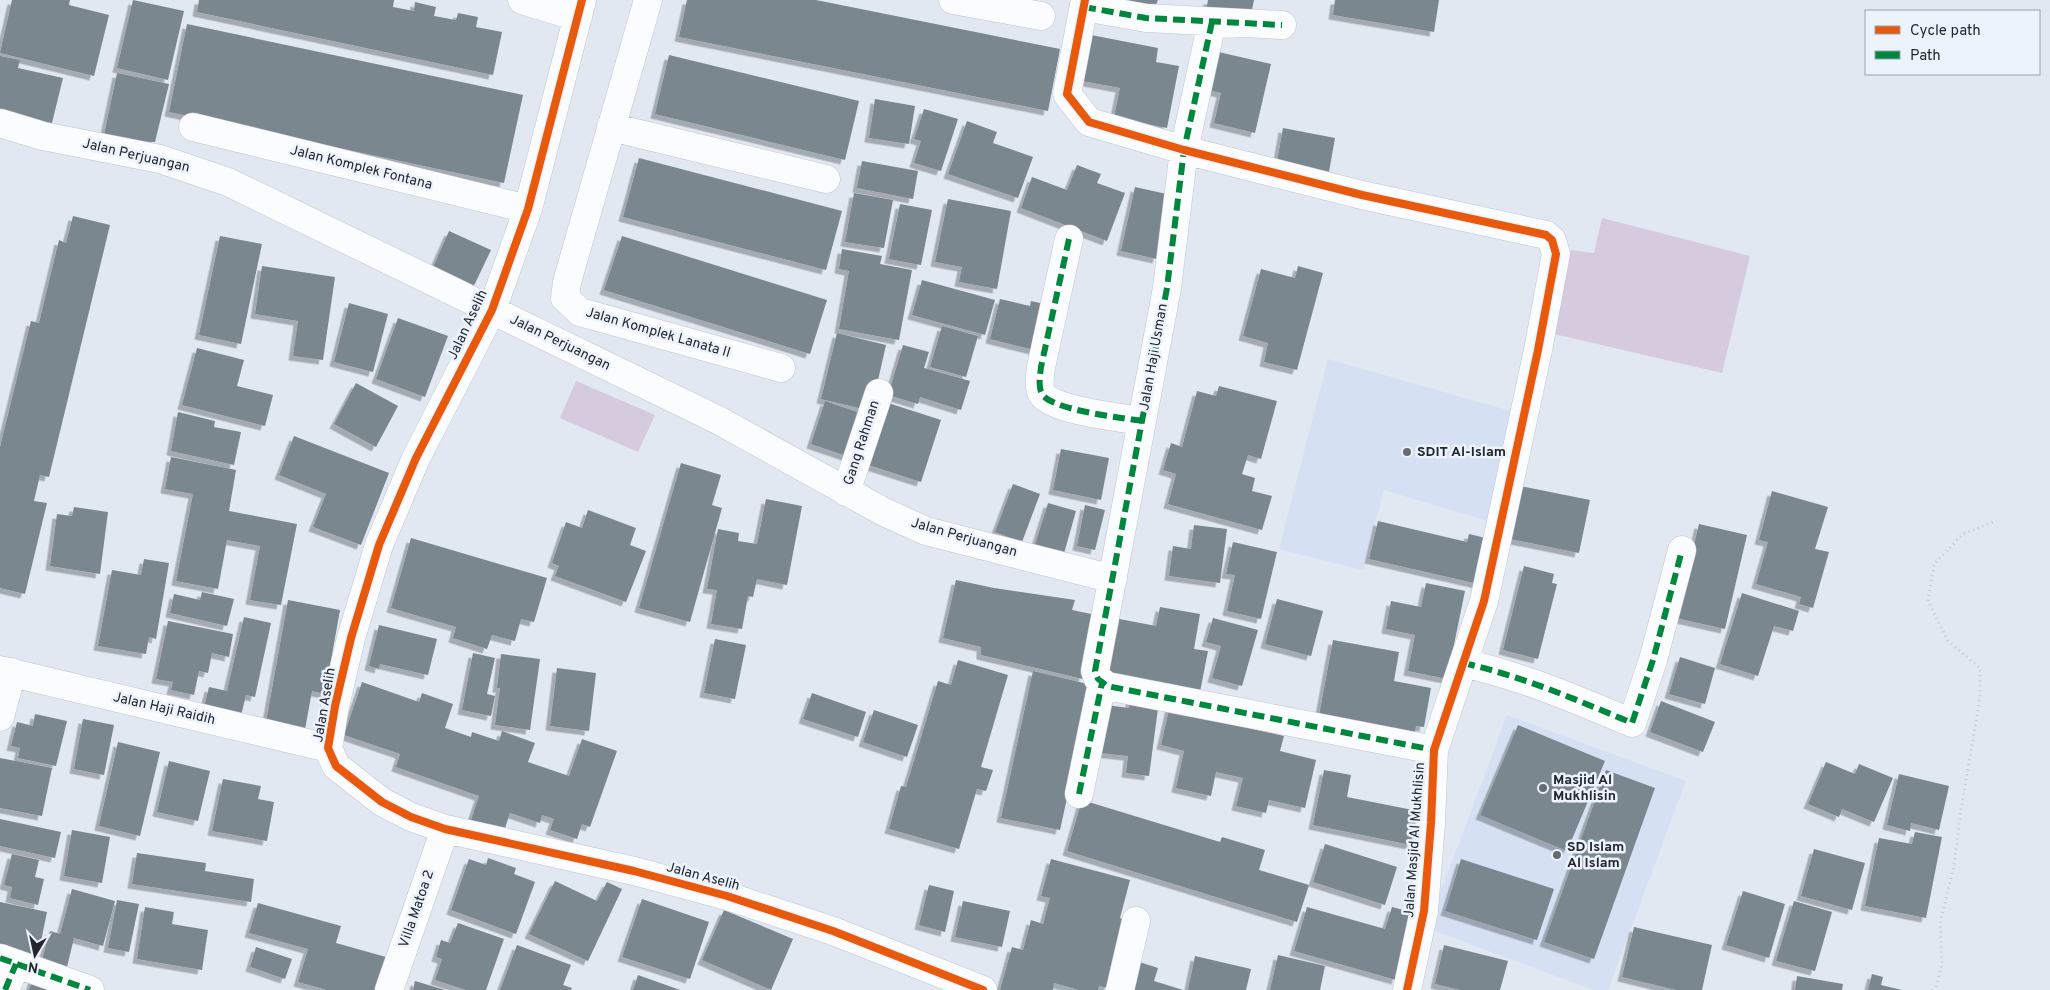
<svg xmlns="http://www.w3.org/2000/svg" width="2050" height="990" font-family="Overpass,sans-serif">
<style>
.built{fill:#d5e1f2}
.green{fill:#d5cade}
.building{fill:#7a878f;filter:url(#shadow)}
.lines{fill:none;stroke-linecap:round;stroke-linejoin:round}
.minor-casing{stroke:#c0c5cd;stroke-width:29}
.path{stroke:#c5c7ca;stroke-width:3;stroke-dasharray:1 4;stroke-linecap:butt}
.minor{stroke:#fafcfd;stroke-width:28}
.quiet{stroke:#00873e;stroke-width:6;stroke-dasharray:12 6;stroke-linecap:butt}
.cycleway-casing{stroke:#ecf3fd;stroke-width:11}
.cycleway{stroke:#e8590c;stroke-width:8}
.poi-dot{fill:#666b72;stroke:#ecf3fd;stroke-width:2}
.labels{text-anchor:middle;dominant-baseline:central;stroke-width:5;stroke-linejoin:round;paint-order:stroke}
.street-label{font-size:14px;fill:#23272d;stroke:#ecf3fd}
.poi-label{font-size:14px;font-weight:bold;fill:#23272d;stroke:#ecf3fd;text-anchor:start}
</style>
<defs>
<filter id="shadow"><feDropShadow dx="-4.5" dy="4.5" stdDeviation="0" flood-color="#0004"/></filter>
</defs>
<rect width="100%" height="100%" fill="#e1e8f1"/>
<path class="built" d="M1328 359 1521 414 1491 522 1384 490 1363 570 1279 549Z
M1507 715 1686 781 1608 990H1593L1427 928Z"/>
<path class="green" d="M1602 218 1750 256 1722 373 1550 333 1570 250 1594 253Z
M576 381 655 415 638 452 560 418Z"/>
<path class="building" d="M12 0H70L69 5 109 15 94 76 0 53Z
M133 0 184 11 168 80 117 68Z
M199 0H394L393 7 414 11 415 2 436 7 434 16 456 20 458 13 478 17 476 27 502 32 493 75 197 12Z
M687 0H816L1060 49 1048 111 679 37Z
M1127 0H1158L1155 7Z
M1208 0H1254L1250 20 1206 11Z
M1335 0H1439L1434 32 1333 15Z
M187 24 523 95 504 183 169 112Z
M1086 34 1158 48 1156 62 1179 66 1167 128 1114 117 1120 88 1077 80Z
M1214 51 1271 64 1255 133 1214 123 1221 93 1205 89Z
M669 55 859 101 845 160 655 114Z
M0 56 20 60 18 68 63 78 51 127 0 115Z
M117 73 169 84 155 142 103 140Z
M875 99 915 106 909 144 869 138Z
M924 109 958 119 941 171 914 163 921 141 914 139Z
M967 121 997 132 993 143 1033 157 1018 198 948 174Z
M1283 128 1335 138 1329 172 1277 162Z
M639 158 842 211 826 270 623 217Z
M862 161 918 171 913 199 857 188Z
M1077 165 1101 174 1097 183 1125 193 1107 241 1021 208 1032 177 1067 190Z
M1135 187 1171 195 1157 259 1121 251Z
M854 193 893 200 884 248 845 242Z
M948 199 1011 211 997 289 959 282 962 267 935 262Z
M900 204 932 210 921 265 889 259Z
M73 216 110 225 49 477 40 475 34 501 47 503 25 594 0 588V447L31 321 39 323 59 240 66 243Z
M449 231 491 250 471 292 430 274Z
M220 236 262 244 241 344 199 335Z
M622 236 827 300 810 354 604 290Z
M842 249 882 256 880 264 912 270 899 340 839 329 849 271 839 269Z
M262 266 335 277 323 360 293 356 298 321 255 314Z
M1298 266 1323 273 1297 370 1264 362 1268 343 1243 336 1261 269 1295 278Z
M922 280 995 300 985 335 912 315Z
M1000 299 1030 306 1031 301 1053 306 1042 352 990 339Z
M349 303 388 314 373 372 334 362Z
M398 318 448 336 425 397 376 379Z
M942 326 978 336 966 377 930 367Z
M837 333 886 345 871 411 821 399Z
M903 345 929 352 924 368 970 381 961 410 920 397 918 404 888 395Z
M197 348 244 360 237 386 273 395 265 426 182 405Z
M356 383 398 406 376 447 334 424Z
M1219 386 1277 401 1261 459 1248 455 1242 474 1255 478 1252 491 1272 496 1262 530 1168 504 1176 474 1163 470 1171 443 1182 447 1197 391 1216 396Z
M879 400 941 420 921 482 859 462Z
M825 401 869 416 855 459 811 444Z
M178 412 215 421 214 427 241 432 234 465 171 451Z
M294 436 389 473 361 545 313 527 326 494 279 475Z
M1061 449 1109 458 1101 500 1053 490Z
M171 457 236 470 229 511 297 524 281 605 250 600 260 546 227 540 218 589 176 581 193 494 165 489Z
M681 463 721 475 712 505 722 508 690 622 639 608Z
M1013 484 1040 494 1022 542 995 532Z
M1515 485 1590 500 1579 553 1505 538Z
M1772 491 1828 507 1815 549 1829 552 1813 608 1799 604 1801 597 1756 584 1768 542 1759 540Z
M766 499 802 506 787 585 757 579 753 597 748 596 742 629 711 624 717 590 707 589 718 529 739 533 738 541 757 544Z
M1048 503 1076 511 1063 557 1034 548Z
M1085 505 1105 510 1095 550 1077 546Z
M74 507 108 512 100 574 50 566 57 514 72 516Z
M588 510 636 528 630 545 646 551 626 602 555 576 559 566 552 563 566 522 582 528Z
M1378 521 1467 542 1469 534 1494 540 1483 585 1369 559Z
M1699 524 1747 535 1725 629 1676 618Z
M1194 525 1227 529 1220 583 1169 576 1173 546 1191 549Z
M411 538 547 578 534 622 521 619 515 641 492 635 487 649 453 638 456 627 391 608Z
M1233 542 1277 552 1261 619 1227 611 1235 575 1226 574Z
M144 559 169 563 156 639 149 637 146 654 98 646 112 570 141 575Z
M1524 566 1554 574 1552 583 1557 584 1538 659 1503 650Z
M956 580 994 588 1075 600 1072 610 1096 615 1083 679 981 655V647L943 638Z
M1426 583 1465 591 1447 679 1408 671 1415 635 1386 629 1391 601 1421 607Z
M202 592 234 599 227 626 170 613 174 594 200 600Z
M1742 593 1799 611 1793 631 1774 626 1758 676 1720 664Z
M1277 599 1323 611 1311 656 1265 644Z
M288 600 340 610 325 694 312 691 304 735 265 728Z
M1160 607 1200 614 1194 649 1208 651 1200 692 1102 673 1114 618 1156 626Z
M244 617 271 623 255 697 246 695 240 720 203 712 209 687 227 691Z
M1213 618 1258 630 1242 686 1212 678 1221 646 1206 642Z
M168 621 233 634 229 657 212 653 208 673 199 671 194 695 171 690 173 682 156 679Z
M379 625 437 639 428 675 380 664 379 669 369 666Z
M715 639 746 645 735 699 704 693Z
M1333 640 1399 652 1394 681 1431 688 1424 727 1416 726 1414 738 1318 721Z
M473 653 495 658 487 694 495 696 491 716 462 710Z
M501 654 540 659 530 730 495 725 500 688H497Z
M1680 657 1715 668 1705 704 1669 694Z
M958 660 1008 675 981 767 993 770 986 791 977 789 959 849 889 829 901 786 906 787 938 681 951 685Z
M557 668 596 673 589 731 550 726Z
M1033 671 1092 685 1060 830 1001 818Z
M362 682 419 702 422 693 453 704 445 728 471 737 472 732 499 741 502 731 535 743 528 762 569 776 582 739 617 751 590 827 582 824 577 839 550 830 554 819 542 815 540 823 510 813 504 831 471 820 479 796 396 767 400 754 344 735Z
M812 693 866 712 858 737 803 719Z
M1131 697 1159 701 1149 776 1126 773 1128 756 1099 753 1106 705 1129 708Z
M1171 701 1192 715 1284 736 1280 751 1316 760 1305 808 1269 800 1266 813 1236 806 1243 778 1216 772 1211 796 1176 788 1184 751 1161 745Z
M1661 701 1715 722 1703 752 1650 732Z
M874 710 918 725 907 757 863 742Z
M35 714 67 721 56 766 18 758 20 748 11 746 17 722 33 726Z
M83 719 114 725 104 775 74 769Z
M1518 725 1605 761 1567 851 1480 815Z
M118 742 160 752 140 836 99 826Z
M0 758 52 768 42 816 0 808Z
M169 761 210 771 198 821 157 812Z
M1826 762 1855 774 1859 764 1893 778 1874 822 1842 809 1839 817 1808 804Z
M1324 770 1351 775 1347 797 1418 811 1411 845 1313 825Z
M1606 770 1655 788 1594 959 1544 942Z
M1899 774 1949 786 1939 830 1911 823 1910 831 1887 825Z
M223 779 261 786 258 799 274 802 267 841 212 831Z
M1082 800 1220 842 1222 837 1265 850 1259 870 1309 885 1297 922 1067 851Z
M0 819 61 832 55 858 0 846Z
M72 830 110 837 102 883 64 876Z
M1915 832 1942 837 1926 918 1865 906 1879 838 1912 844Z
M1325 844 1397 867 1385 905 1313 882Z
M1814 849 1865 863 1852 910 1801 896Z
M137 853 206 863 205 871 254 879 251 902 132 884Z
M12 854 39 860 35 877 44 879 38 905 10 898 12 887 4 885Z
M488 858 516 868 514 874 535 882 516 934 451 910 469 859 486 865Z
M1051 859 1130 880 1120 918 1127 921 1108 988 1099 986 1098 990H1079L1054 983 1053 990H1000L1012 947 1023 950 1031 920 1043 924 1050 898 1041 896Z
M1461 859 1554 889 1537 940 1445 911Z
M555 881 597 901 607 882 622 889 588 961 529 934Z
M929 885 954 891 945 932 919 925Z
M72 889 115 901 103 946 74 938 67 967 42 960 50 931 60 934Z
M1743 891 1785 904 1769 958 1726 945Z
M642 899 709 922 690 979 622 957Z
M117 900 139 904 129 952 108 948Z
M963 901 1010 911 1002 947 955 937Z
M1794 901 1832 912 1815 971 1776 961Z
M0 902 47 912 37 961 0 952Z
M258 903 341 926 336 943 386 957 376 990H327L298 982 308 949 249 933Z
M145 907 174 912 172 924 208 930 202 970 137 959Z
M1307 907 1385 929 1392 907 1415 913 1396 980 1294 951Z
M724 910 793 939 771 990 702 960Z
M458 923 504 939 486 990H466L435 980 442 959 436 957 441 940 450 943Z
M1634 927 1712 945 1702 990H1676L1622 977Z
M517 945 571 965 563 985 572 988 571 990H500Z
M1444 945 1508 961 1500 990H1460L1435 984Z
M256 947 292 959 285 979 250 967Z
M1278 955 1325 966 1320 990H1270Z
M1195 956 1251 969 1246 990H1188Z
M1133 960 1158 968 1154 981 1183 990H1124Z
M1872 974 1883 977 1881 985 1902 990H1868Z
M638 975 680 990H633Z
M1797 976 1843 984 1842 990H1795Z
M33 978 65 990H29Z
M415 981 445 990H413Z"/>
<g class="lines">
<g class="minor-casing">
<path id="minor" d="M522 0 578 17
M582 0 528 209 492 310 416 458 379 545 351 638 335 706 328 748 336 766 382 802 411 817 445 829 634 871 727 896 833 931 983 990
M648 0 567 282 565 298 580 312 781 368
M953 0 1041 16
M1085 0 1067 94 1089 122 1184 150 1362 195 1546 235 1552 240 1556 254 1538 350 1484 601 1434 750 1431 823 1424 911 1407 990
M1084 7 1146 18 1282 25
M1212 22 1184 150 1167 288 1095 671 1098 679 1107 686 1434 750
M0 123 43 136 160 159 228 182 718 420 884 512 926 531 1113 579
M193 127 528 209
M611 127 826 179
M1069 239 1041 367C1040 376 1038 387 1042 394 1051 410 1123 418 1142 421
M846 492 879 393
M1463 663C1522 676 1577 700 1632 723L1653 660 1682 550
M0 670 328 748
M0 717 12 672
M1079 794 1102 683
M0 958 90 990
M5 990 16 964
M389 990 445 829
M1120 990 1136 921"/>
</g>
<path class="path" d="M1932 990 1936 986 1942 964 1940 923 1954 866 1960 815 1980 698V668L1948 641 1928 601 1934 564 1963 534 1995 521"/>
<use href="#minor" class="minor"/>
<path class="quiet" d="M1084 7 1146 18 1282 25
M1212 22 1184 150 1167 288 1095 671 1098 679 1107 686 1434 750 1435 745
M1069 239 1041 367C1040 376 1038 387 1042 394 1051 410 1123 418 1142 421
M1463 663C1522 676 1577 700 1632 723L1653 660 1682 550
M1079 794 1102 683
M0 958 90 990
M5 990 16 964"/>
<g class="cycleway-casing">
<path id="cycleway" d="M582 0 528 209 492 310 416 458 379 545 351 638 335 706 328 748 336 766 382 802 411 817 445 829 634 871 727 896 833 931 983 990
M1085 0 1067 94 1089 122 1184 150 1362 195 1546 235 1552 240 1556 254 1538 350 1484 601 1434 750 1431 823 1424 911 1407 990"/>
</g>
<use href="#cycleway" class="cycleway"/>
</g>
<g class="poi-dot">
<circle cx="1407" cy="452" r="5"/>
<circle cx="1543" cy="788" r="5"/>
<circle cx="1557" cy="855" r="5"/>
</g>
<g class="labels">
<g class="street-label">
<text transform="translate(136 156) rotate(13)">Jalan Perjuangan</text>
<text transform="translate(361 168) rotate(14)">Jalan Komplek Fontana</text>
<text transform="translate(468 325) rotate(-65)">Jalan Aselih</text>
<text transform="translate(658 333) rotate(16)">Jalan Komplek Lanata II</text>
<text transform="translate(560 343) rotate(26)">Jalan Perjuangan</text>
<text transform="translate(1154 357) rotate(-80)">Jalan Haji Usman</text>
<text transform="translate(862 443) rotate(-72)">Gang Rahman</text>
<text transform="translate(964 538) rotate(16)">Jalan Perjuangan</text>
<text transform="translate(325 705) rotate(-80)">Jalan Aselih</text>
<text transform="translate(164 709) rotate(13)">Jalan Haji Raidih</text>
<text transform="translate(1415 840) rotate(-86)">Jalan Masjid Al Mukhlisin</text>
<text transform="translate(703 877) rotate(15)">Jalan Aselih</text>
<text transform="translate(417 909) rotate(-71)">Villa Matoa 2</text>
</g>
<g class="poi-label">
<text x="1417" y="452">SDIT Al-Islam</text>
<text x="1553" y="780">Masjid Al<tspan x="1553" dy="16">Mukhlisin</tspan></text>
<text x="1567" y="847">SD Islam<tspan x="1567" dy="16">Al Islam</tspan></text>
</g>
</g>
<rect x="1865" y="10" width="175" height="65" fill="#ecf3fd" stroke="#9ca1aa"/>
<rect x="1875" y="26" width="25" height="8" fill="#e8590c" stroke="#9ca1aa"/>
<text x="1910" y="35" font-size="15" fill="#23272d">Cycle path</text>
<rect x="1875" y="51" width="25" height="8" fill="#00873e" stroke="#9ca1aa"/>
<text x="1910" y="60" font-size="15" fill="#23272d">Path</text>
<g transform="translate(35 955) rotate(189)" stroke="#ecf3fd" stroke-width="4" paint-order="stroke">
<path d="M0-4L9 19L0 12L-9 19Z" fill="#23272d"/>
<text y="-8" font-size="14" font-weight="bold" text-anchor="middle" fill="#23272d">N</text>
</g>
</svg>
